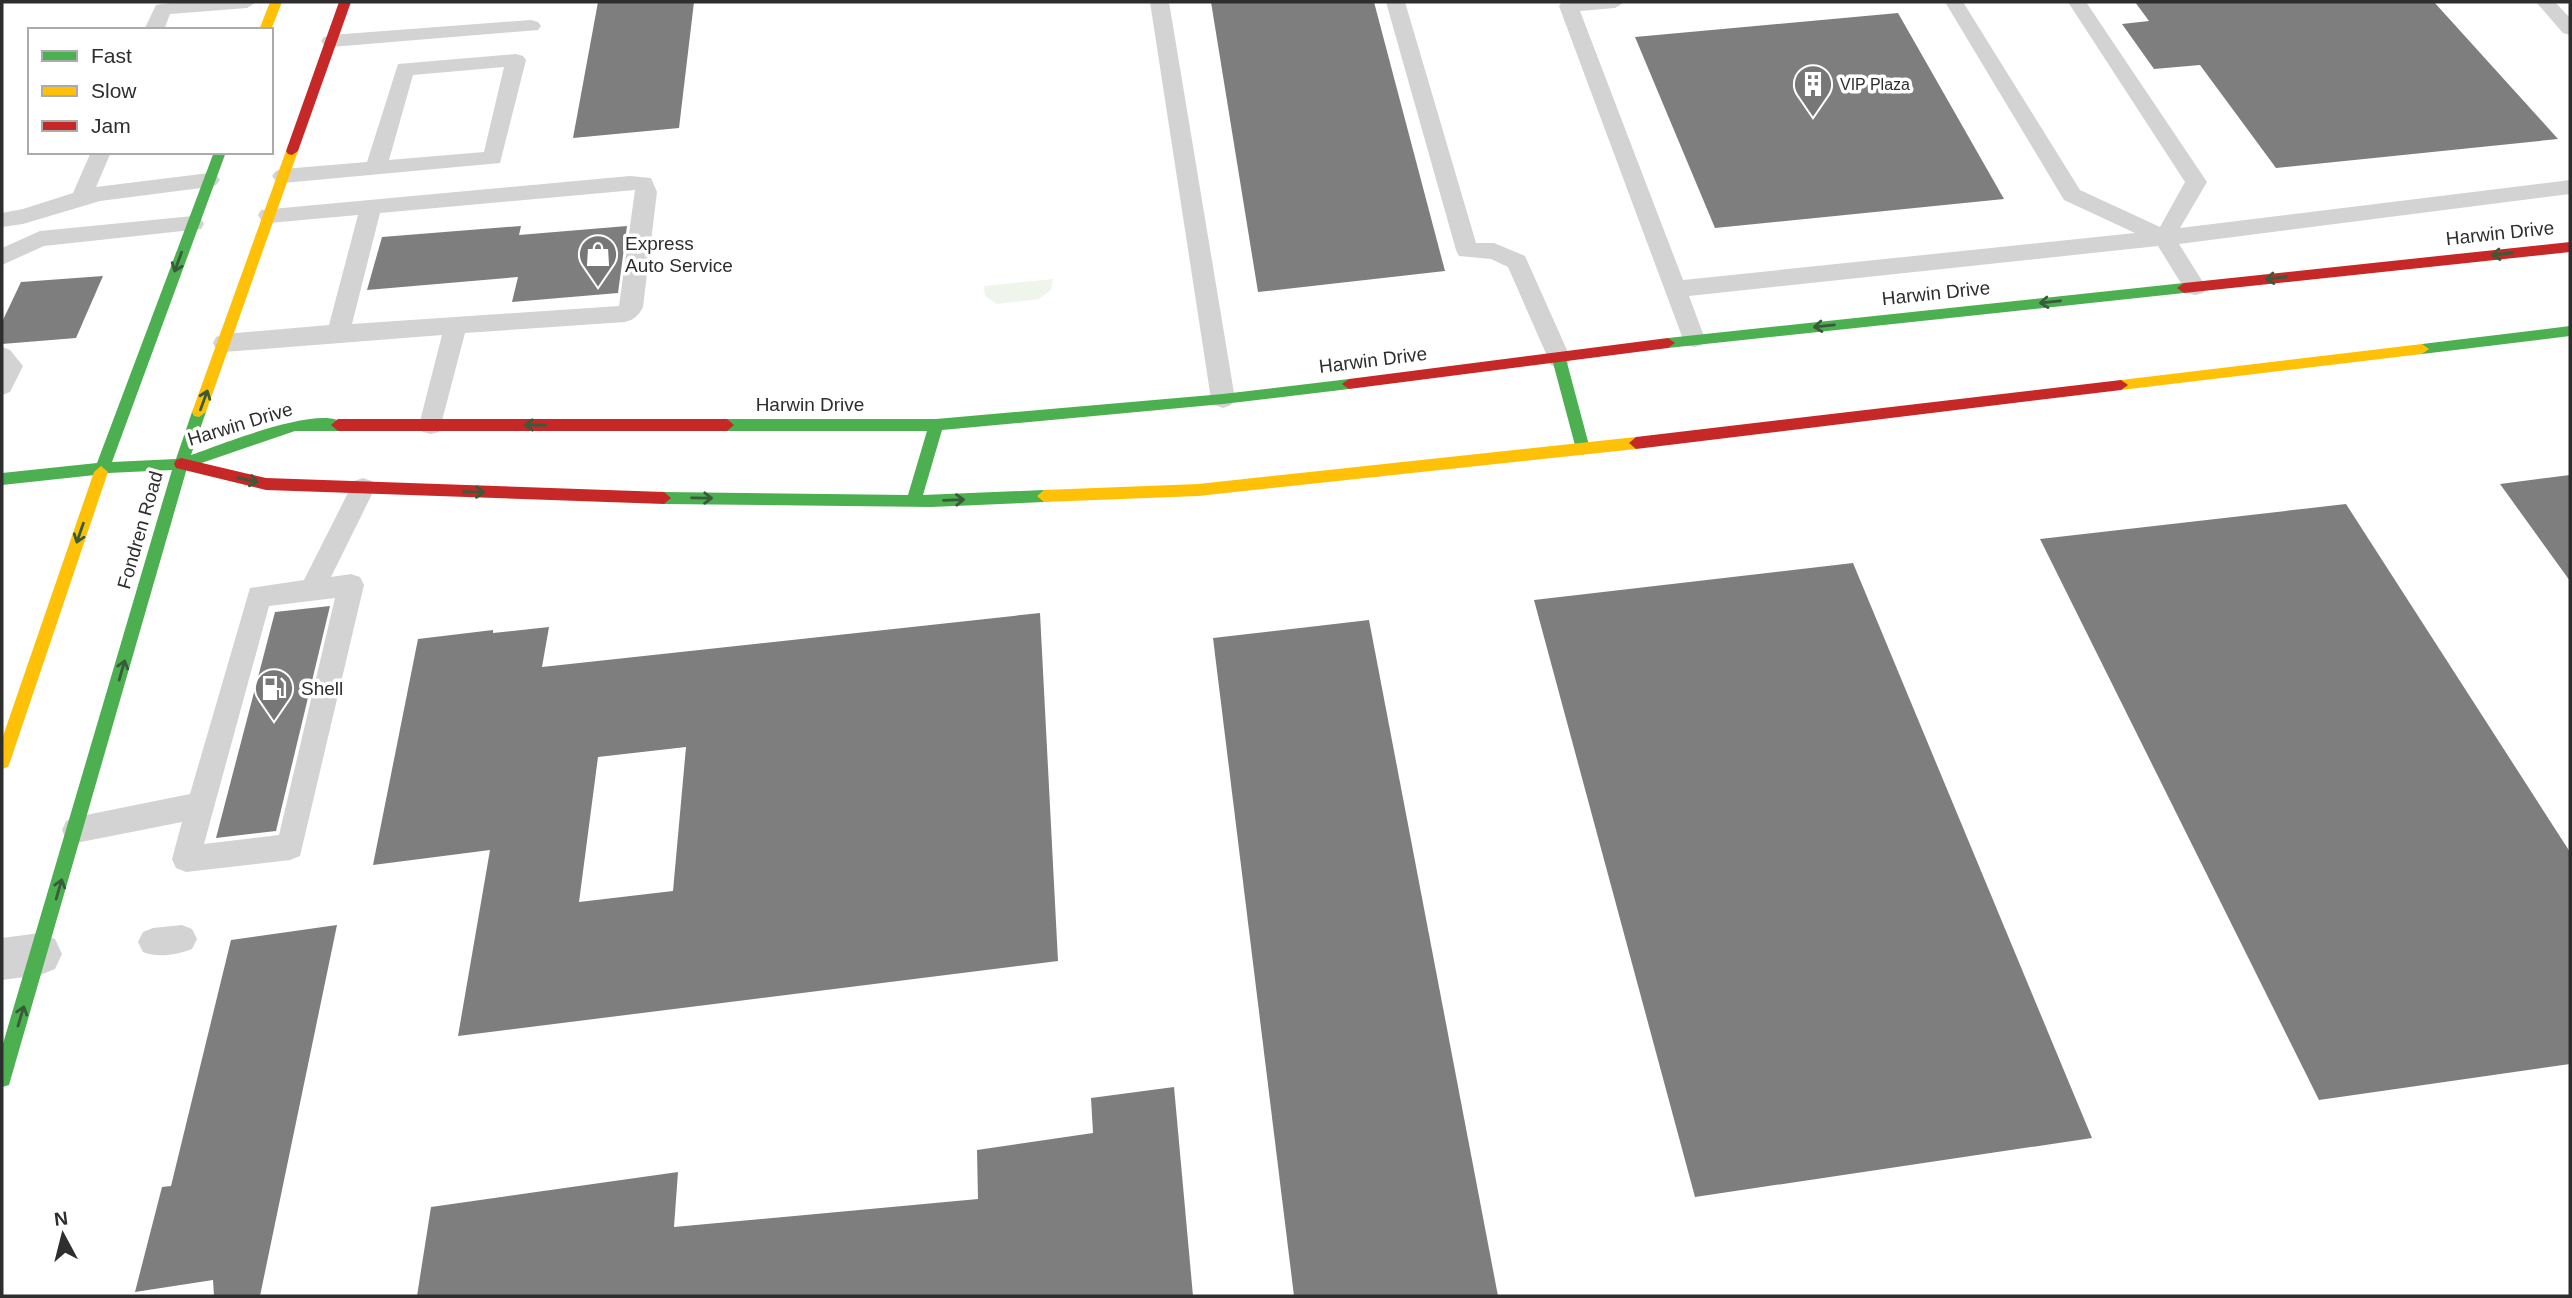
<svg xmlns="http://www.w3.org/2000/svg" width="2572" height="1298" font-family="Arial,sans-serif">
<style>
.green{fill:#eff5eb}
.building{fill:#7e7e7e;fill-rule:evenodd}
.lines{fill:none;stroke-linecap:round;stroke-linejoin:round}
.lane{fill:#d3d3d3;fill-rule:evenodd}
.street{fill:#d3d3d3;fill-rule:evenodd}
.fast{fill:#4caf50;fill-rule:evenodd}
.slow{fill:#ffc107;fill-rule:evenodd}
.jam{fill:#c62828;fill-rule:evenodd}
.oneway{stroke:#385b3a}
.labels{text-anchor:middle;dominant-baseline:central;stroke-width:7;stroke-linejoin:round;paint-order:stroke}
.far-poi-label{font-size:16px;fill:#2e2e2e;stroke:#fff;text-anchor:start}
.street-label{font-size:19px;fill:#2e2e2e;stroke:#fff}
.poi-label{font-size:19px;fill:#2e2e2e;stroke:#fff;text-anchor:start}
</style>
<rect width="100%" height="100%" fill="#fff"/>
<polygon class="green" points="1053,279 1051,290 1039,299 997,304 985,296 984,286"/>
<g class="building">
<polygon points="598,2 694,2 679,128 573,138"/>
<polygon points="1211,2 1374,2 1445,271 1258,292"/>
<polygon points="2135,2 2434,2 2558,139 2276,168 2200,65 2154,69 2122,24 2149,21"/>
<polygon points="1898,13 2004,199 1715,228 1635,37"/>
<polygon points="521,226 519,235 627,226 618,293 512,302 518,277 367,290 382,237"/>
<polygon points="103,276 76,338 2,344 2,322 21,282"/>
<polygon points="2570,475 2570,581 2500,484"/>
<polygon points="2346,504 2570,852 2570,1064 2319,1100 2040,539"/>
<polygon points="1853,563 2092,1138 1695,1197 1534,600"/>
<polygon points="330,606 276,831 216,838 275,612"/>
<path d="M1040,613l18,348 -600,75 32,-186 -117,15 45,-226 75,-9v3l56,-6 -7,40zM686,747l-13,144 -94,11 19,-145z"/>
<polygon points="1369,620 1498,1296 1294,1296 1213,638"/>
<polygon points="337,925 260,1296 214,1296 213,1280 135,1292 162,1187 171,1186 231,940"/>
<polygon points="1174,1087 1193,1296 417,1296 431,1207 678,1172 674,1227 978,1199 977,1150 1093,1133 1091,1098"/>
</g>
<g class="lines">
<g class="lane">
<polygon points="178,2 257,2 247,8 170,14 164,30 144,30 156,5"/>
<polygon points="1150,2 1169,2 1235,399 1231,405 1223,408 1215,405 1211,399"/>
<polygon points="1386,2 1405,2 1476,243 1494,243 1525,256 1571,359 1567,365 1559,368 1551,365 1508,267 1491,259 1459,256 1456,250"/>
<polygon points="1562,2 1625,2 1615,8 1580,11 1683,280 2135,233 2064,200 1945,2 1963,2 2080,190 2160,227 2185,182 2068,2 2086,2 2207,182 2180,228 2570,180 2570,194 2179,244 2206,287 2203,293 2195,295 2187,293 2158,246 1689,296 1705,339 1702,345 1694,347 1686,345 1683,339 1559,6"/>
<polygon points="2536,2 2555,2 2570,18 2570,35 2563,33"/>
<polygon points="531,20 538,22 541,26 538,30 331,47 324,45 321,41 324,37 331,35"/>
<path d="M516,54l7,2 3,4 -26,103 -217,20 -7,-2 -4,-5 4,-5 7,-2 84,-7 31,-98zM504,67l-20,85 -95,8 24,-85z"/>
<polygon points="91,152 111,152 96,187 209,173 216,175 220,180 216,185 209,187 100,201 23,224 2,227 2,213 23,209 73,193"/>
<path d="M630,176l21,2 6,14 -14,115c-4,8 -9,13 -18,15l-160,11 -26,99 -8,2 -8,-2 -4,-7 23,-90 -218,17 -8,-3 -3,-6 3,-6 8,-3 105,-9 29,-110 -89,8 -8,-3 -3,-5 3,-5zM635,190l-16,116 -267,18 28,-111z"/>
<polygon points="193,216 201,219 204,224 201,229 44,246 2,265 2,248 40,231"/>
<polygon points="2,347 10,350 23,366 10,392 2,395"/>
<path d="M363,478l9,3 3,7 -44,89 20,-3 9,3 4,8 -64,271 -10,4 -104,12 -10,-4 -4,-9 10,-37 -106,21 -10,-4 -4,-9 4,-9 10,-4 114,-23 60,-206 54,-8 50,-99zM335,598l-56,237 -75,9 65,-238z"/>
<path d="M182,925l10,4 5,10 -5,10c-15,6 -34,9 -49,3l-5,-10 5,-10 10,-4z"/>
</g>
<polygon class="street" points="40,933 55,939 62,954 55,969 40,975 2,980 2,938"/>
<g class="fast">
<path d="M214,152h12l-114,310 64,-3 16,-47 7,-5 7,5 -15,43c26,-9 136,-54 154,-30l-7,6h-43l-108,37 -176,610 -2,7 -7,2v-40l170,-577 -64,3 -7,5 -6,-3 -93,10v-12l95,-10z"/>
<polygon points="2184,283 2191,288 2184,293 1668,348 1661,343 1668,338"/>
<polygon points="2570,326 2570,336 2422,354 2415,349 2422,344"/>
<polygon points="1559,354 1566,359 1590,449 1583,455 1576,449 1552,359"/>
<polygon points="1349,379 1356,384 1349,389 1223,404 942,430 923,495 1044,490 1051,496 1044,502 931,507 664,504 657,498 664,492 908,495 927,431 727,431 720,425 727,419 936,419 1223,394"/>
</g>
<g class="slow">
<polygon points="270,2 282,2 271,30 259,30"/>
<polygon points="292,147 298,151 206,412 199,417 194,416 192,412 286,151"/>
<polygon points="2422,344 2429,349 2422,354 2121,390 2114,385 2121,380"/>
<polygon points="1636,437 1643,443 1636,449 1198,496 1044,502 1037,496 1044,490 1198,484"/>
<polygon points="101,466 108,472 10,762 8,767 2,769 2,739 94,472"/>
</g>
<g class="jam">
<polygon points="339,2 351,2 298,151 292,155 288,154 286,151"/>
<polygon points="2570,242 2570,252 2184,293 2177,288 2184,283"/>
<polygon points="1668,338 1675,343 1668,348 1349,389 1342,384 1349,379"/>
<polygon points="2121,380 2128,385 2121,390 1636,449 1629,443 1636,437"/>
<polygon points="338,419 727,419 734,425 727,431 338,431 331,425"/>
<polygon points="181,458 266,478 664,492 671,498 664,504 266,490 176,468 174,464 176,460"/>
</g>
</g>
<defs><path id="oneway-shaft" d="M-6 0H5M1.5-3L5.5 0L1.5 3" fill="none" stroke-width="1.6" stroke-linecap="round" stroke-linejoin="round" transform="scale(1.75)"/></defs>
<g class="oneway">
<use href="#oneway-shaft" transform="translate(2502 254) rotate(174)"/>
<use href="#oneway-shaft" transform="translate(178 262) rotate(110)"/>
<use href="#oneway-shaft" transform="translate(2276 278) rotate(174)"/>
<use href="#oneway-shaft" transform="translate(2050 302) rotate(174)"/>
<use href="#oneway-shaft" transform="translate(1824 326) rotate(174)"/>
<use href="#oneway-shaft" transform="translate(204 400) rotate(-70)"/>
<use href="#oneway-shaft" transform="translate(535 425) rotate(-180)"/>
<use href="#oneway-shaft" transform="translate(248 480) rotate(13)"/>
<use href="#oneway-shaft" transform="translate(474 492) rotate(2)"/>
<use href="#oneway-shaft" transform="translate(702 498) rotate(1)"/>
<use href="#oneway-shaft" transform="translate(954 500) rotate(-2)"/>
<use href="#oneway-shaft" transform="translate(80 533) rotate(109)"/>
<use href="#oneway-shaft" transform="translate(122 670) rotate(-74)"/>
<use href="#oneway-shaft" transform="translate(59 889) rotate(-74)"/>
<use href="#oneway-shaft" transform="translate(21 1016) rotate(-73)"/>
</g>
<defs>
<g id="building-pin" transform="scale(2.0125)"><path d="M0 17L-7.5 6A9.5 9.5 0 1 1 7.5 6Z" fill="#777" stroke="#fff"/><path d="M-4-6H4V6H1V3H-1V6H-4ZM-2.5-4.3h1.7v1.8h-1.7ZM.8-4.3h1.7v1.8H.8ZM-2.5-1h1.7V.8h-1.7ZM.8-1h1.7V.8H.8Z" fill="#fff"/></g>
<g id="shop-pin" transform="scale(2.0125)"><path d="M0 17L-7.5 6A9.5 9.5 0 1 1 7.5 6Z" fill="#777" stroke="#fff"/><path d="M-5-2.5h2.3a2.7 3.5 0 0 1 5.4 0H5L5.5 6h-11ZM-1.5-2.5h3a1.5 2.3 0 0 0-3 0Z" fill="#fff"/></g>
<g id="fuel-pin" transform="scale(2.0125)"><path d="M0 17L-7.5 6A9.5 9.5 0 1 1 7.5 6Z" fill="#777" stroke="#fff"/><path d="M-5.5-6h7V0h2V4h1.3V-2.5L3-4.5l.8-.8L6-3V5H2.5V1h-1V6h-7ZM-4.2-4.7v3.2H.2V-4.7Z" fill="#fff"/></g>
</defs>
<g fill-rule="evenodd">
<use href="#building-pin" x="1813" y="84"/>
<use href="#shop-pin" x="598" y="254"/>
<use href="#fuel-pin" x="274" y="688"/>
</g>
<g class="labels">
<g class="far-poi-label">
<text x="1840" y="84">VIP Plaza</text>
</g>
<g class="street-label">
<text transform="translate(2500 233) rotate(-6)">Harwin Drive</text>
<text transform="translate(1936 293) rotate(-6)">Harwin Drive</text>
<text transform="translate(1373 360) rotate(-7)">Harwin Drive</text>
<text x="810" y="404">Harwin Drive</text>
<text transform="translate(240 424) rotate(-17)">Harwin Drive</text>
<text transform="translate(140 530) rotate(-74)">Fondren Road</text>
</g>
<g class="poi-label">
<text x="625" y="243">Express<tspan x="625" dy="22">Auto Service</tspan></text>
<text x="301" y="688">Shell</text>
</g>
</g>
<rect width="2572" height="1298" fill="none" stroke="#2e2e2e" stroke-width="7"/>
<rect x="28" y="28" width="245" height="126" fill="#ffffff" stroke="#ababab" stroke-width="2"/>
<rect x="42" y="51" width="35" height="10" fill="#4caf50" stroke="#ababab" stroke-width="2"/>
<text x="91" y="63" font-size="21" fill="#2e2e2e">Fast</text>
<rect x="42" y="86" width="35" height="10" fill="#ffc107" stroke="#ababab" stroke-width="2"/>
<text x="91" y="98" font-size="21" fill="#2e2e2e">Slow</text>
<rect x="42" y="121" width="35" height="10" fill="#c62828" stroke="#ababab" stroke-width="2"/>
<text x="91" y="133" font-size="21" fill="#2e2e2e">Jam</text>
<g transform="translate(63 1235) rotate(353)" stroke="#ffffff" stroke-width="5" paint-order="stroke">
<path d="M0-5L12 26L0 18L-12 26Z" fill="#2e2e2e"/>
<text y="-10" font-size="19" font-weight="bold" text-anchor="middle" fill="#2e2e2e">N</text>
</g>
</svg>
